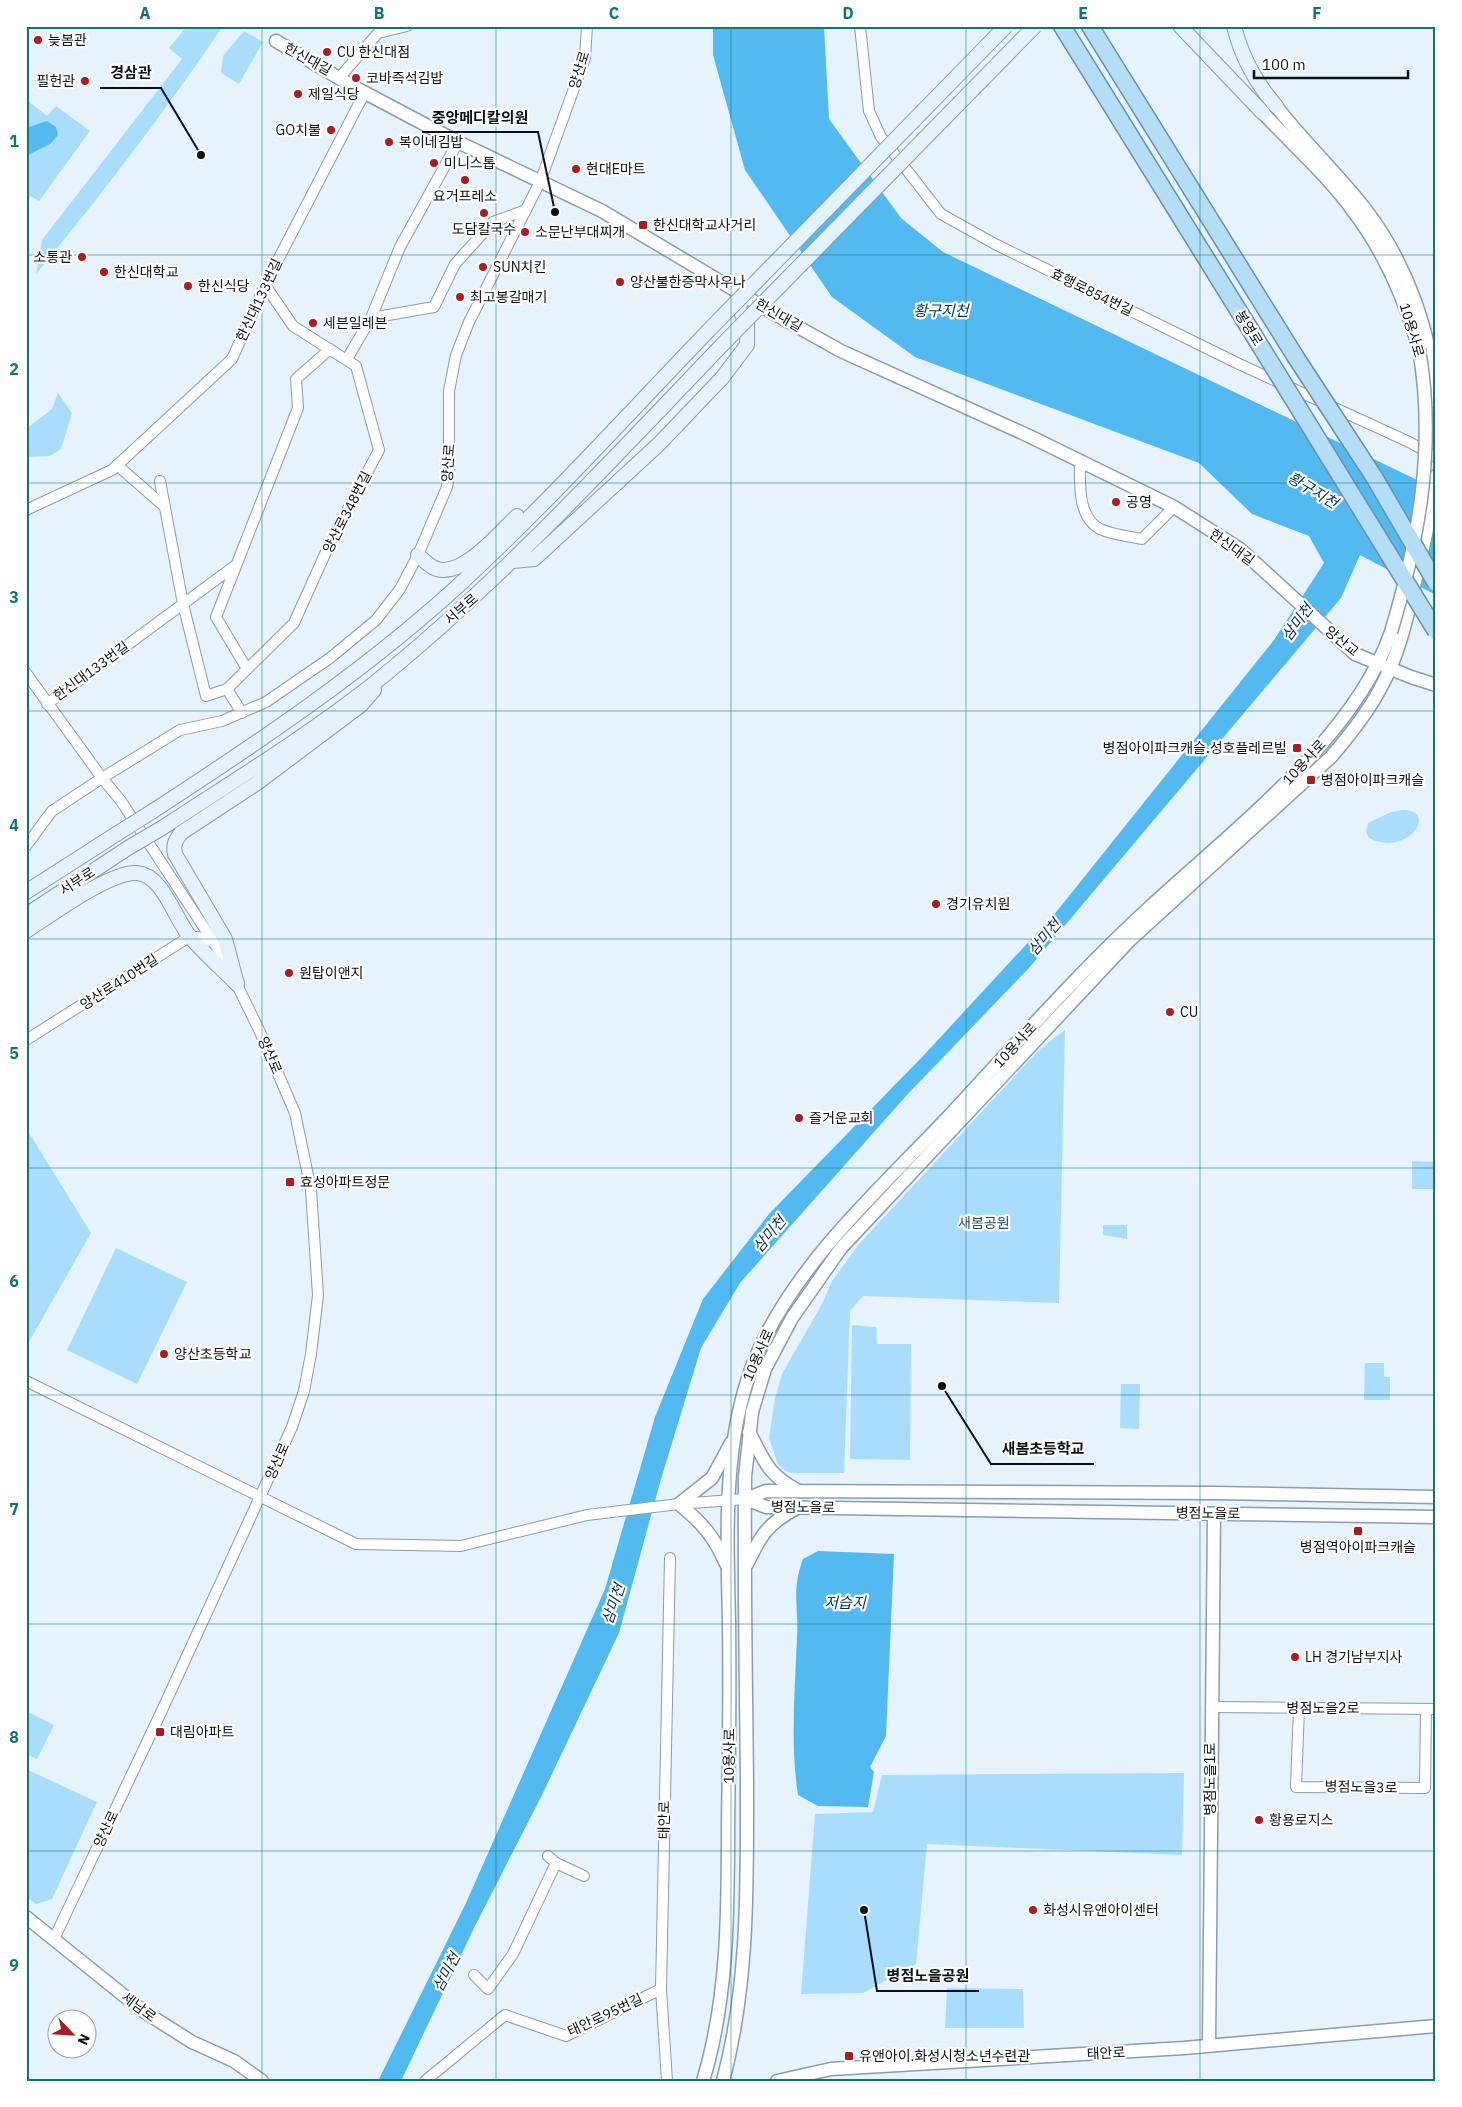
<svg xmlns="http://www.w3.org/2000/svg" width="1462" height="2107" font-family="'IBM Plex Sans','Noto Sans KR',sans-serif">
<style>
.green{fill:#a9ddfd}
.water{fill:#52baf1}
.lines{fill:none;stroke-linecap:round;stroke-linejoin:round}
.minor-casing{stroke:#899eac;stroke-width:12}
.tertiary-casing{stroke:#899eac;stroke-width:15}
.secondary-casing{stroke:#899eac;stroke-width:16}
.trunk-casing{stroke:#6c90a6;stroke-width:19}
.minor{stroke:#fff;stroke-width:10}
.tertiary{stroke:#fff;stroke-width:12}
.secondary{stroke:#e3f2fc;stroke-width:14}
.trunk{stroke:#b4def6;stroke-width:16}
.tertiary-bridge-casing{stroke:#899eac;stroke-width:15;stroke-linecap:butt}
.secondary-bridge-casing{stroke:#899eac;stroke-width:16;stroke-linecap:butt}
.trunk-bridge-casing{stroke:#6c90a6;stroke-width:19;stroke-linecap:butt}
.tertiary-bridge{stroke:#fff;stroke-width:12}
.secondary-bridge{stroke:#e3f2fc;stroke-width:14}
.trunk-bridge{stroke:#b4def6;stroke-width:16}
.grid{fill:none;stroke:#0f766e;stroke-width:1;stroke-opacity:0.55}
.poi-dot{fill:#ad1a21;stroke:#fff;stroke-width:2}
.labels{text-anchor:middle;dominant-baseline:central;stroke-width:4.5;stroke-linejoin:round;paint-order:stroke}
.poi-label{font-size:14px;fill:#091116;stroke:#fff;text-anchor:start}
.street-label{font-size:14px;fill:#091116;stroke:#fff}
.park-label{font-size:14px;fill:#254f67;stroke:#fff}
.water-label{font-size:15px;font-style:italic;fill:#033248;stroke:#fff}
.leader{fill:none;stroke:#091116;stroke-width:2}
.callout-dot{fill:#091116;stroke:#fff;stroke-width:2}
.callout-label{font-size:15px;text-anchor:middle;font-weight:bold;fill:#091116;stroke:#fff;stroke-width:4.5;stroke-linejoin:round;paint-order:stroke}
.neatline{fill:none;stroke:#0f766e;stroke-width:2}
.grid-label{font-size:16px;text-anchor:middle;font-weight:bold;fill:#0f766e}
</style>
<rect width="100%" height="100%" fill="#e6f3fc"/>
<g class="green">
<path d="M187,26h36c-58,86 -121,168 -187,248l6,-34 140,-181 -13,-11z"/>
<polygon points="244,31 263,42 239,84 221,73 223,56"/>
<polygon points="26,99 47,116 56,106 90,131 39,201 30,196 26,212"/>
<polygon points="58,393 72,413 61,449 50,456 26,457 26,429 52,409"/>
<path d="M1403,810c36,0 5,48 -34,28l-3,-6 2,-9 23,-11z"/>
<polygon points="1065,1030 1059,1303 863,1296 850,1311 844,1473 791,1473 784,1470 778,1464 769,1438 775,1398 782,1374 822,1304 832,1281 859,1244 1040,1049"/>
<polygon points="26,1128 91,1233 26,1347"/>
<polygon points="1412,1161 1436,1162 1436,1189 1412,1189"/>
<polygon points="1103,1225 1127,1225 1127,1239 1103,1235"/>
<polygon points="116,1248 187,1282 137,1384 67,1350"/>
<polygon points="852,1325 876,1327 877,1344 911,1344 910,1460 850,1459"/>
<polygon points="1365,1363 1384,1363 1384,1377 1390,1377 1390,1400 1364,1400"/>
<polygon points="1121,1384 1140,1384 1139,1429 1120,1428"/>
<polygon points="28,1712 54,1725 37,1759 26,1754"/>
<polygon points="26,1769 97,1802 52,1899 36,1904 26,1897"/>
<polygon points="1184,1773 1182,1855 927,1844 916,1964 863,1993 801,1994 815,1814 873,1812 882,1775"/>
<polygon points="947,1988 1023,1989 1024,2028 945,2028"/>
</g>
<g class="water">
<polygon points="713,26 824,26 829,119 901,218 943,252 1436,489 1436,595 1360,555 1341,598 1029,968 906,1096 740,1283 701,1348 661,1479 619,1633 542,1795 474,1928 401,2081 378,2081 466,1903 605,1589 655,1417 703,1299 769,1214 924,1055 1057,911 1274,640 1324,563 1309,536 1252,514 1199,463 915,357 832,297 745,170 713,55"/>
<polygon points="47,121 56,127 58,135 50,144 26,156 29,127"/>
<path d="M818,1551l76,3 -8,182 -16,31 4,5 -6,35 -50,-1 -20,-11c-8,-53 -3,-105 -1,-157 2,-31 -6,-47 6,-79z"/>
</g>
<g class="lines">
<g class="minor-casing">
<g id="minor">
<polyline points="860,26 869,111 881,137 941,214 995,244 1239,364 1409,442 1436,457"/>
<polyline points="340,77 378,33 407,26"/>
<polyline points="371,318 434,307 455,264 493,222 526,210"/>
<polyline points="347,359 371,318 400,247 458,142"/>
<path d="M1080,461c0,21 -3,56 20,68 13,6 29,7 42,10l32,-32"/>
<polyline points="117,465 165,507"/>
<polyline points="160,481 183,604 206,696 227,689"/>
<polyline points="26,510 112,470 232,359 265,285 365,92"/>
<polyline points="247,669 216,617 298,408 296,379 330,349"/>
<polyline points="26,673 102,778 121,801 224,958 260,1032 295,1113 311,1190 318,1295 311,1354 304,1391 292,1427 164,1706 54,1939"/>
<polyline points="47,704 236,565"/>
<polyline points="242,713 227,689 294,623 330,543 379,450 356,366 293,326 265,285"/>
<polyline points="26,846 52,811 102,778 180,730 222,721 266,702 330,658 376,620 400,589 418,555 447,487 449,474 449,391 456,355 469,322 540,182 585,58 587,26"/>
<polyline points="26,1040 189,937 198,937 213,942"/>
<polyline points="26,1381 356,1544 461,1546 587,1515 679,1504 745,1499"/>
<polyline points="1211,1707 1436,1709"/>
<polyline points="1299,1708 1296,1787 1425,1788 1426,1709"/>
<polyline points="556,1863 584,1876"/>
<polyline points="474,1975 488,1989 513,1954 556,1863 548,1856"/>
<polyline points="425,2081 505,2015 566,2036 661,1989"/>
<polyline points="667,2081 661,1989 670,1558"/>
</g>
</g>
<g class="tertiary-casing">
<g id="tertiary">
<polyline points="276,41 356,88 458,142 602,211 780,317 841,351 1029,436 1174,507 1240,549 1355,654 1411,677 1436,685"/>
<path d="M1276,106c28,36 62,68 90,104 41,54 66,124 70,192"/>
<path d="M1263,113c30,32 65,63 91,99 31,41 51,88 65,137"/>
<path d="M749,1432c16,29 17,41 48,58"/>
<polyline points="745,1499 766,1491 1215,1493 1436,1497"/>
<polyline points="745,1499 766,1507 1436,1517"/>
<path d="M726,1564c-12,-28 -24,-41 -47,-60l33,-26 19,-35"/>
<path d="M747,1564c14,-29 21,-41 50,-56"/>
<polyline points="26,1917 143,2011 192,2042 234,2061 262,2081"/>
<polyline points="1209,2045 1214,1514"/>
<path d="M703,2081c25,-82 25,-169 25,-254 1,-68 2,-137 1,-205 -2,-94 -8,-199 36,-285 43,-85 120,-153 185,-222 66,-71 130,-144 201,-209 81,-75 204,-168 240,-274"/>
<path d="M723,2081c26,-98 24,-197 24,-297 -1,-103 -3,-205 -2,-307l7,-65 13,-43 27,-51 49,-70 289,-308 201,-183c18,-21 36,-43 49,-68 20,-35 28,-76 37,-116 8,-32 15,-64 19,-97"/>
<polyline points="777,2081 831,2069 1184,2048 1436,2026"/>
</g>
</g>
<g class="secondary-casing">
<g id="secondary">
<polyline points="1180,26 1263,113"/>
<path d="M1234,26c7,29 22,57 42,80"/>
<path d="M418,555c5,5 12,12 19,14 26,8 62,-36 80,-53"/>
<polyline points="513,561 534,559 659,444 722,378 747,345 747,323 738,307 745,296"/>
<path d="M153,811c106,-69 212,-140 306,-226 88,-81 169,-171 252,-257"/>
<path d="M162,828c70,-46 144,-91 210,-143 127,-102 237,-222 350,-340"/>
<polyline points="26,892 118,833"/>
<polyline points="26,915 128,848"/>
<path d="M26,931c24,-15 84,-60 111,-58 27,2 38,48 54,65 14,16 31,31 46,46"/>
<path d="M237,984l-12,-45 -50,-85c-2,-9 0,-13 6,-21l76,-50 104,-78 13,-15"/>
</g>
</g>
<g class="trunk-casing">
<g id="trunk">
<polyline points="1062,26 1253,334"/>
<polyline points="1090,26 1295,356"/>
</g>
</g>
<use href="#minor" class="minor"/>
<use href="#tertiary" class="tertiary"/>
<use href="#secondary" class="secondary"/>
<use href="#trunk" class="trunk"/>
<g class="tertiary-bridge-casing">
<path id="tertiary-bridge" d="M1391,632c28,-93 45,-186 28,-283"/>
</g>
<g class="secondary-bridge-casing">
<g id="secondary-bridge">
<polyline points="711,328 1006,26"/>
<polyline points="722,345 1035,26"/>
<polyline points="118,833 153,811"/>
<polyline points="128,848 162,828"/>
</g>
</g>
<g class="trunk-bridge-casing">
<g id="trunk-bridge">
<polyline points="1253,334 1436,631"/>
<polyline points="1295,356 1374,477 1436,583"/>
</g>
</g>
<use href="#tertiary-bridge" class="tertiary-bridge"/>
<use href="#secondary-bridge" class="secondary-bridge"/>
<use href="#trunk-bridge" class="trunk-bridge"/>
</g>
<path class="grid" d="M262,26v2055M496,26v2055M731,26v2055M966,26v2055M1200,26v2055M26,255h1410M26,483h1410M26,711h1410M26,939h1410M26,1168h1410M26,1395h1410M26,1624h1410M26,1851h1410"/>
<g class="poi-dot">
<circle cx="38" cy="40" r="5"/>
<circle cx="327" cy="52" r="5"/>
<circle cx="356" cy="78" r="5"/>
<circle cx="85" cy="81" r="5"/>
<circle cx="298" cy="94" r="5"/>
<circle cx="331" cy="130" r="5"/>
<circle cx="389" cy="142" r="5"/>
<circle cx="434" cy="163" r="5"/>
<circle cx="576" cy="169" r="5"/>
<circle cx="465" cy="180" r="5"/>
<circle cx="484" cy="213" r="5"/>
<rect x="638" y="220" width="10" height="10" rx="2.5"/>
<circle cx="525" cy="232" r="5"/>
<circle cx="82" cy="257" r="5"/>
<circle cx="483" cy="267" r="5"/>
<circle cx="104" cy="272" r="5"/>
<circle cx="620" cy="282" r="5"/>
<circle cx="188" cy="286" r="5"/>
<circle cx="460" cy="297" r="5"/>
<circle cx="313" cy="323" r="5"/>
<circle cx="1116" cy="502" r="5"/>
<rect x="1292" y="743" width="10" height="10" rx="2.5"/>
<rect x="1306" y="775" width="10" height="10" rx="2.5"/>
<circle cx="936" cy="904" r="5"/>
<circle cx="289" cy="973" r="5"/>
<circle cx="1170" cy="1012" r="5"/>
<circle cx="799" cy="1118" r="5"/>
<rect x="285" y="1177" width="10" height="10" rx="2.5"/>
<circle cx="164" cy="1354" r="5"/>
<rect x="1353" y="1526" width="10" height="10" rx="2.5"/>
<circle cx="1295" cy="1657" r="5"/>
<rect x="155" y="1727" width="10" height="10" rx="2.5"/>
<circle cx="1259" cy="1820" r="5"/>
<circle cx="1033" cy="1910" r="5"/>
<rect x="844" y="2051" width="10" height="10" rx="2.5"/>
</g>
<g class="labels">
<g class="poi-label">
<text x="48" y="40">늦봄관</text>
<text x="337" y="52">CU 한신대점</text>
<text x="366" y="78">코바즉석김밥</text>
<text x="75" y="81" text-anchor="end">필헌관</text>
<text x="308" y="94">제일식당</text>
<text x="321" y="130" text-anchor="end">GO치불</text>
<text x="399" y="142">복이네김밥</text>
<text x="444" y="163">미니스톱</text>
<text x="586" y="169">현대E마트</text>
<text x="465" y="196" text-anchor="middle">요거프레소</text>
<text x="653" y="225">한신대학교사거리</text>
<text x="484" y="229" text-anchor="middle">도담칼국수</text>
<text x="535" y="232">소문난부대찌개</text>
<text x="72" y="257" text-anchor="end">소통관</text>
<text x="493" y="267">SUN치킨</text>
<text x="114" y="272">한신대학교</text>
<text x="630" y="282">양산불한증막사우나</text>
<text x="198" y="286">한신식당</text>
<text x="470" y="297">최고봉갈매기</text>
<text x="323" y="323">세븐일레븐</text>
<text x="1126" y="502">공영</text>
<text x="1287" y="748" text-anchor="end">병점아이파크캐슬.성호플레르빌</text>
<text x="1321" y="780">병점아이파크캐슬</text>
<text x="946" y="904">경기유치원</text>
<text x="299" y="973">원탑이앤지</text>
<text x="1180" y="1012">CU</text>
<text x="809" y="1118">즐거운교회</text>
<text x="300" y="1182">효성아파트정문</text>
<text x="174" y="1354">양산초등학교</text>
<text x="1358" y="1547" text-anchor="middle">병점역아이파크캐슬</text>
<text x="1305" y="1657">LH 경기남부지사</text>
<text x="170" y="1732">대림아파트</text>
<text x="1269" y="1820">황용로지스</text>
<text x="1043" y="1910">화성시유앤아이센터</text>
<text x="859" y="2056">유앤아이.화성시청소년수련관</text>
</g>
<g class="street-label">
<text transform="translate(308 59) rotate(29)">한신대길</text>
<text transform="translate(579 70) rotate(-73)">양산로</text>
<text transform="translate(1092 292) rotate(26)">효행로854번길</text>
<text transform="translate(259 300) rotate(-65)">한신대133번길</text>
<text transform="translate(779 315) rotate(30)">한신대길</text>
<text transform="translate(1249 328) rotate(58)">봉영로</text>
<text transform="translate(1412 330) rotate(74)">10용사로</text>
<text transform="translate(448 463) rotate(-86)">양산로</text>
<text transform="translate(347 512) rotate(-63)">양산로348번길</text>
<text transform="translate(1232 547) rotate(36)">한신대길</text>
<text transform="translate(461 609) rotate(-41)">서부로</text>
<text transform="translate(1342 641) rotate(39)">양산교</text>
<text transform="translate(91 671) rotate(-36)">한신대133번길</text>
<text transform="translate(1304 762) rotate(-47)">10용사로</text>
<text transform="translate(77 881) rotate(-33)">서부로</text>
<text transform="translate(119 982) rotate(-33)">양산로410번길</text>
<text transform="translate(1015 1045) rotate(-47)">10용사로</text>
<text transform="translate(270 1055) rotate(67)">양산로</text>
<text transform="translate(758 1355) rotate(-66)">10용사로</text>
<text transform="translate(277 1461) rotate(-66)">양산로</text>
<text transform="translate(803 1507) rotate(1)">병점노을로</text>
<text transform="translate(1208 1513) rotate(1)">병점노을로</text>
<text x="1323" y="1708">병점노을2로</text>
<text transform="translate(729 1756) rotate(-89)">10용사로</text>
<text transform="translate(1210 1779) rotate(-90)">병점노을1로</text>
<text transform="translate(1361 1787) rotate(1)">병점노을3로</text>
<text transform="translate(664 1820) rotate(-89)">태안로</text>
<text transform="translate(106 1829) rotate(-65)">양산로</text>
<text transform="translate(139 2007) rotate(37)">세남로</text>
<text transform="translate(605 2015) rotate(-25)">태안로95번길</text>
<text transform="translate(1106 2053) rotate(-3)">태안로</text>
</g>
<g class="park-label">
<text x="984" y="1223">새봄공원</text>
</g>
<g class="water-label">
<text x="941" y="310">황구지천</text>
<text transform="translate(1313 490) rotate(31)">황구지천</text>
<text transform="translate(1297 622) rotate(-54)">삼미천</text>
<text transform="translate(1044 937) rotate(-50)">삼미천</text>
<text transform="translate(769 1234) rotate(-50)">삼미천</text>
<text x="845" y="1602">저습지</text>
<text transform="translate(613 1604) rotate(-71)">삼미천</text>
<text transform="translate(446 1972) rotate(-62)">삼미천</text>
</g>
</g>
<path class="leader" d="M201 155L161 88H100M555 212L538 132H422M942 1386L991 1464H1094M864 1910L877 1991H979"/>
<g class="callout-dot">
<circle cx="201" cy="155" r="5"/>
<circle cx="555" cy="212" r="5"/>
<circle cx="942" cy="1386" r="5"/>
<circle cx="864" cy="1910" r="5"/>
</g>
<g class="callout-label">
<text x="131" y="78">경삼관</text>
<text x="480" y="123">중앙메디칼의원</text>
<text x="1043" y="1454">새봄초등학교</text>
<text x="928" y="1981">병점노을공원</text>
</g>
<rect width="1462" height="2107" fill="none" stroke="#ffffff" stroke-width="55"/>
<g transform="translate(72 2034) rotate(115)"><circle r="24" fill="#ffffff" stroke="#9da0a2"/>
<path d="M0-4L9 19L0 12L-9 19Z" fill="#ad1a21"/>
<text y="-8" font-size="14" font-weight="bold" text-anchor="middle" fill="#091116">N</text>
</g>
<path d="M1254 70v8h154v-8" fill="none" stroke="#091116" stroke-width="2.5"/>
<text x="1262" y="70" font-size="15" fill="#091116" stroke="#ffffff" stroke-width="4" paint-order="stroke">100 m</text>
<rect x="28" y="28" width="1406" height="2052" class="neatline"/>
<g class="grid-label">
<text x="145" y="19">A</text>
<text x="379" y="19">B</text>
<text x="614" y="19">C</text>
<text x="848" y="19">D</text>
<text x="1083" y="19">E</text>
<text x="1317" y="19">F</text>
<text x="14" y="147">1</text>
<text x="14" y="375">2</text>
<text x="14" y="603">3</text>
<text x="14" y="831">4</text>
<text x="14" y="1059">5</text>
<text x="14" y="1287">6</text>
<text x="14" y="1515">7</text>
<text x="14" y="1743">8</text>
<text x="14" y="1971">9</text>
</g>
</svg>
